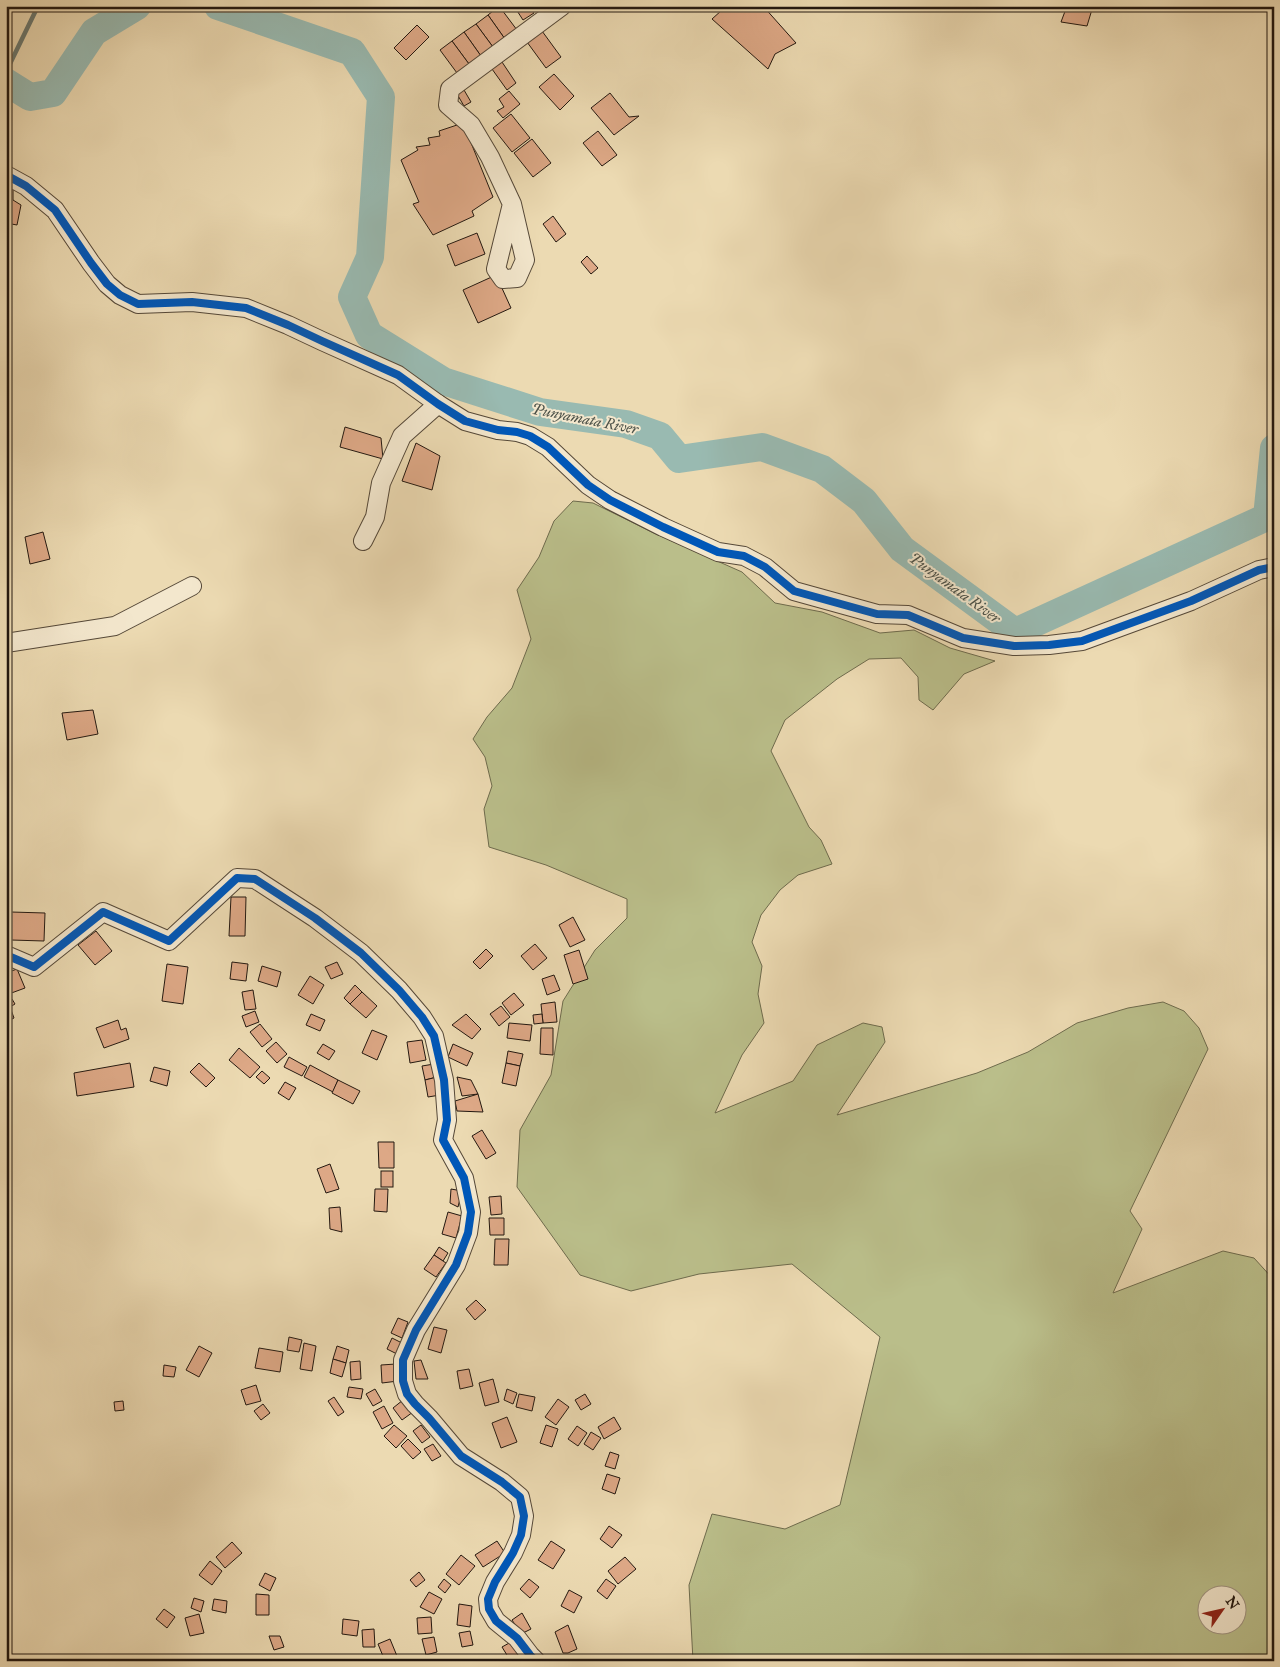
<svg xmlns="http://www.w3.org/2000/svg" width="1280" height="1667" font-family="'IM FELL Great Primer',serif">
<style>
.green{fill:#babe8a;stroke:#6e6b4d;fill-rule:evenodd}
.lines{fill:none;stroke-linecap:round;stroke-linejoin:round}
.stream{stroke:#6a7971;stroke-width:4.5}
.river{stroke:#99bab1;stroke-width:28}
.building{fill:#dda886;stroke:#231810}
.street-casing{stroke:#554838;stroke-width:20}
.street{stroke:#f3e7cd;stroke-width:18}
.cycleway-casing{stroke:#f3e7cd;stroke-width:11}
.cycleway{stroke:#0057b8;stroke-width:8}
.labels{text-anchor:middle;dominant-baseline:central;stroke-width:4;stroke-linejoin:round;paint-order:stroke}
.water-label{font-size:15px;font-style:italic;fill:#4c5148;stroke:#f3e7cd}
</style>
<rect width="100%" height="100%" fill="#ecdab2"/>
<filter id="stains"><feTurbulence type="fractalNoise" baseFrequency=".004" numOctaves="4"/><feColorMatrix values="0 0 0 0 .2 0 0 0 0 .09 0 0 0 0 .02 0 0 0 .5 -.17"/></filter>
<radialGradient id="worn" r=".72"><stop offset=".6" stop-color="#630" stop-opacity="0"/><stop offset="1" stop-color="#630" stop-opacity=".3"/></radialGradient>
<path class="green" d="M573,501l20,2 61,30 88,39 33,31 47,9 58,21 34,-3 36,18 45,13 -31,13 -31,36 -14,-10 -1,-23 -17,-19 -32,1 -32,20 -52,41 -14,31 38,76 12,13 11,24 -34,11 -18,15 -19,25 -9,27 10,24 -4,28 6,29 -22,32 -27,58 78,-32 24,-36 46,-22 19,4 3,15 -48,73 140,-42 51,-21 49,-29 51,-15 35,-6 21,9 15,17 9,21 -78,162 12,18 -29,64 110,-42 31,7 20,22v381h-581l-4,-76 23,-71 73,15 55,-24 40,-168 -88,-73 -93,10 -68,17 -51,-16 -63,-88 3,-57 31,-55 12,-74 32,-51 32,-32v-19l-81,-34 -57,-18 -5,-38 8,-23 -7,-29 -12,-18 14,-22 25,-29 19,-49 -14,-49 22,-33 15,-36zM1208,1594h30v30h-30z"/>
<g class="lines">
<polyline class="stream" points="6,72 38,6"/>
<g class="river">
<polyline points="218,6 352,52 381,97 370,257 352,297 369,335 443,381 540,412 626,424 660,436 679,459 762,447 822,469 864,501 902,549 1015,632 1267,517 1274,448"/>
<polyline points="6,82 30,97 53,93 94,32 137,6"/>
</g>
</g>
<g class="building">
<polygon points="499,6 517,30 505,39 488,15"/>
<polygon points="514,6 529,6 534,13 523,20"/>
<polygon points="719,6 763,6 796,43 775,54 768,69 712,19 722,10"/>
<polygon points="1067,6 1093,6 1087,26 1061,22"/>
<polygon points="488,15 505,39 493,47 476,24"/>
<polygon points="476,24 493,47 481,56 464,32"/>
<polygon points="417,25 429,37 406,60 394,48"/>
<polygon points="542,31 561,57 546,68 527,42"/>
<polygon points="464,32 481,56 469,64 452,41"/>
<polygon points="452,41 469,64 457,73 440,50"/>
<polygon points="502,62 516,83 507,90 492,69"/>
<polygon points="554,74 574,96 560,110 539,87"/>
<polygon points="464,90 471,102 464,106 457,94"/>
<polygon points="509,91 520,104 503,118 497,111 504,107 499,99"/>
<polygon points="610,93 629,117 639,116 614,135 591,108"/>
<polygon points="511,114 530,138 512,152 493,128"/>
<polygon points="463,123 493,197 472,211 474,216 433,235 413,204 419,202 401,160 418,150 416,147 430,145 428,138 440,136 439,131"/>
<polygon points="598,131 617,155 602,166 583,143"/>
<polygon points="532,139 551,163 533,177 514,153"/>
<polygon points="6,188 13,189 13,200 21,205 17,225 6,223"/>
<polygon points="553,216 566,234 556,242 543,224"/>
<polygon points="477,233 485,254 455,266 447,245"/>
<polygon points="587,256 598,268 591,274 581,262"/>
<polygon points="496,275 511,308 478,323 463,290"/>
<polygon points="345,427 381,438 383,459 340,447"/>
<polygon points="416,443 440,456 432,490 402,481"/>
<polygon points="43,532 50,559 30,564 25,537"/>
<polygon points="93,710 98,734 67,740 62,713"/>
<polygon points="231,897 246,897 245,936 229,936"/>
<polygon points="11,912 45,913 44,941 11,940"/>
<polygon points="573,917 585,940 570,947 559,925"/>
<polygon points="96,931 112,951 95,965 78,945"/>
<polygon points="535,944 547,958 533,970 521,956"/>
<polygon points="486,949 493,956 480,969 473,962"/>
<polygon points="579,950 588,979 573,984 564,955"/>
<polygon points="232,962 248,964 246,981 230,979"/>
<polygon points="337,962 343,974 331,979 325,967"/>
<polygon points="167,964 188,967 183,1004 162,1001"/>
<polygon points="262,966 281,972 277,987 258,981"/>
<polygon points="17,969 25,988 6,995 6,973"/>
<polygon points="554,975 560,990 547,995 542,979"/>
<polygon points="310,976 324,985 313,1004 298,995"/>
<polygon points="355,985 362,992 350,1004 344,998"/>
<polygon points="253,990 256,1009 245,1010 242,992"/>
<polygon points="362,992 377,1006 366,1018 350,1004"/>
<polygon points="514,993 524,1005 511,1015 502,1003"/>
<polygon points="12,999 15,1004 10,1007 14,1018 6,1022 6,1001"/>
<polygon points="555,1002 557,1022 543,1023 541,1004"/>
<polygon points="501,1006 510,1017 499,1026 490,1014"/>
<polygon points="255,1011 259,1022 246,1027 242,1016"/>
<polygon points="311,1014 325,1020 320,1031 306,1025"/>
<polygon points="466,1014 481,1029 472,1039 452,1025"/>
<polygon points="542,1014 543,1023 534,1024 533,1015"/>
<polygon points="118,1020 121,1030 126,1028 129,1039 104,1048 96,1028"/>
<polygon points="509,1023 532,1025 530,1041 507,1038"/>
<polygon points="260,1024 272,1039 262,1047 250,1032"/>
<polygon points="541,1028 553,1028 553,1055 540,1054"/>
<polygon points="372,1030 387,1036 377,1060 362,1053"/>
<polygon points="422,1040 426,1060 410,1063 407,1042"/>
<polygon points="276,1042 287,1054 277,1063 266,1051"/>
<polygon points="323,1044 335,1051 329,1060 317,1053"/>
<polygon points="453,1044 473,1053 467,1066 448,1057"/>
<polygon points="239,1048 260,1067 250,1078 229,1060"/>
<polygon points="508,1051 523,1054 520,1066 506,1063"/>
<polygon points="289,1057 307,1067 302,1076 284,1067"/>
<polygon points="130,1063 134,1087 77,1096 74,1073"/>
<polygon points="199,1063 215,1078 206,1087 190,1072"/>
<polygon points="506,1063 520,1066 516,1086 502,1083"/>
<polygon points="434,1064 437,1077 425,1080 422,1066"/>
<polygon points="310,1065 338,1080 333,1092 304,1077"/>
<polygon points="154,1067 170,1071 167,1086 150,1081"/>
<polygon points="262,1071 270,1078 264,1084 256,1077"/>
<polygon points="437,1077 440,1095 428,1097 425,1080"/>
<polygon points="457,1077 471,1080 478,1094 462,1096"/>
<polygon points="338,1080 360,1091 353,1104 332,1093"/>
<polygon points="285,1082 296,1088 289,1100 278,1093"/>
<polygon points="478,1094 483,1112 457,1111 455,1101"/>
<polygon points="482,1130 496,1153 486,1159 472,1136"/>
<polygon points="378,1142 394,1142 394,1168 379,1168"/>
<polygon points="330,1164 339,1189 326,1193 317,1169"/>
<rect x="381" y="1171" width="12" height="16"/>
<polygon points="375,1189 388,1189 387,1212 374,1211"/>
<polygon points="451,1189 462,1191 458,1207 450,1203"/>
<polygon points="501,1196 502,1214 491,1215 489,1197"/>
<polygon points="340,1207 342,1232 330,1229 329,1208"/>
<polygon points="448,1212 462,1216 456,1238 442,1234"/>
<polygon points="489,1218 504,1218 504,1235 490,1235"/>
<polygon points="495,1239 509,1239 508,1265 494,1265"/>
<polygon points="439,1247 448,1253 443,1261 434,1255"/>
<polygon points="434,1255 446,1263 436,1277 424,1269"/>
<polygon points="476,1300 486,1310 475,1320 466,1309"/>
<polygon points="398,1318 408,1322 402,1338 391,1333"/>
<polygon points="434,1327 447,1330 441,1353 428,1349"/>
<polygon points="289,1337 302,1340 299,1352 287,1350"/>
<polygon points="392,1338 402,1343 397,1354 387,1349"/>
<polygon points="304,1343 316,1346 312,1371 300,1369"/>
<polygon points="199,1346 212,1353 199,1377 186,1370"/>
<polygon points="337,1346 349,1350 346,1363 333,1359"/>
<polygon points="259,1348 283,1352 280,1372 255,1368"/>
<polygon points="333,1359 346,1363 342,1377 330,1373"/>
<polygon points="421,1360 428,1379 416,1379 414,1361"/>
<polygon points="360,1361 361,1379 351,1380 350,1362"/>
<polygon points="396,1364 398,1381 382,1383 381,1365"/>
<polygon points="164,1365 176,1367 174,1377 163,1376"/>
<polygon points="469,1369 473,1386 460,1389 457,1371"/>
<polygon points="493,1379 499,1402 485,1406 479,1383"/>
<polygon points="256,1385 261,1401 246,1405 241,1390"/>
<polygon points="349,1387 363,1389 361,1399 347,1397"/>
<polygon points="375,1389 382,1401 373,1406 366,1394"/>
<polygon points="507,1389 517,1393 513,1404 504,1400"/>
<polygon points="519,1394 535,1397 532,1411 516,1407"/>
<polygon points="585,1394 591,1404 581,1410 575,1400"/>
<polygon points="334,1397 344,1412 338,1416 328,1401"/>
<polygon points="558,1399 569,1407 556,1425 545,1417"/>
<polygon points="403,1400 413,1412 402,1420 393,1408"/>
<polygon points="123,1401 124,1410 115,1411 114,1402"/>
<polygon points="263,1404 270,1413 261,1420 254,1411"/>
<polygon points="384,1406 393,1423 382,1429 373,1412"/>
<polygon points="507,1417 517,1442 501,1448 492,1423"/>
<polygon points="614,1417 621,1429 604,1439 598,1427"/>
<polygon points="394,1425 407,1436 396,1448 384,1436"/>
<polygon points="421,1425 430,1437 422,1443 413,1431"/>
<polygon points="546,1425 558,1429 552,1447 540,1443"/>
<polygon points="577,1426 587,1433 578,1446 568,1439"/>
<polygon points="591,1432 601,1438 593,1450 584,1444"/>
<polygon points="408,1439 421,1452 413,1459 401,1446"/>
<polygon points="433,1444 441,1456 432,1461 424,1449"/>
<polygon points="610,1452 619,1455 615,1469 605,1466"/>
<polygon points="607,1474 620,1478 615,1494 602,1489"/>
<polygon points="609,1526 622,1535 612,1548 600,1539"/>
<polygon points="497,1541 505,1553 483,1567 475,1555"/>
<polygon points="551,1541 565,1550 553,1569 538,1560"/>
<polygon points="232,1542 242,1553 225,1568 216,1557"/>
<polygon points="461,1555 475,1566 459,1585 446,1574"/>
<polygon points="625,1557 636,1569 618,1584 608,1571"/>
<polygon points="210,1561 222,1571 212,1585 199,1575"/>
<polygon points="419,1572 425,1580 416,1587 410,1580"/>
<polygon points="265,1573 276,1578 270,1591 259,1585"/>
<polygon points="444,1579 451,1585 445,1593 438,1587"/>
<polygon points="529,1579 539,1587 530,1598 520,1589"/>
<polygon points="606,1579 616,1586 607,1599 597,1591"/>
<polygon points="569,1590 582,1597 574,1613 561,1606"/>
<polygon points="429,1592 442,1599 434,1614 420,1607"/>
<polygon points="256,1594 269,1595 269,1615 256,1615"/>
<polygon points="194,1598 204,1601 201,1612 191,1608"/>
<polygon points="214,1599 227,1601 226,1613 212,1610"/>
<polygon points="459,1604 472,1606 470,1627 457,1625"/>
<polygon points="164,1609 175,1617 167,1628 156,1619"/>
<polygon points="522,1613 531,1629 521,1634 512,1620"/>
<polygon points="199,1614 204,1633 190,1636 185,1618"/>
<polygon points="431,1617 432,1633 418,1634 417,1618"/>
<polygon points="343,1619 359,1621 357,1636 342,1634"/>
<polygon points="568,1625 577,1649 568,1653 563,1653 555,1632"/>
<polygon points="374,1629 375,1647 363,1647 362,1630"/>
<polygon points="470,1631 473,1645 462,1647 459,1633"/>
<polygon points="269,1636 280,1636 284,1647 274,1650"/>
<polygon points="434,1637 437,1652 426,1655 422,1639"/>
<polygon points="390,1639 397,1656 385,1661 378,1644"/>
<polygon points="511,1642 519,1654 510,1660 502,1647"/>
</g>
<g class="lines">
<g class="street-casing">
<g id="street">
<polyline points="6,175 26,186 55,210 91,263 107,284 120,295 138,304 192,302 246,308 288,325 322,341 398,375 438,404 465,421 498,430 517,432 530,436 548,447 588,485 610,500 663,527 718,552 744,556 765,567 794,591 877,614 908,615 963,638 1014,646 1049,645 1082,641 1191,601 1259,570 1274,567"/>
<polyline points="512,204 496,269 503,279 517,278 525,260 512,204 490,157 471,125 448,105 450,89 562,6"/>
<polyline points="363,541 375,517 381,483 402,436 438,404"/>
<polyline points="6,643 115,626 192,586"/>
<polyline points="6,955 34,967 103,912 169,941 237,878 255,879 315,918 361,953 399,990 422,1017 434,1036 444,1080 447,1120 443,1140 464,1178 471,1212 468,1233 456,1265 416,1330 403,1360 403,1381 407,1394 415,1404 429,1418 461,1456 502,1482 520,1497 524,1516 521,1535 513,1553 495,1582 488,1599 489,1609 496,1621 517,1638 530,1655 536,1661"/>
</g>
</g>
<use href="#street" class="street"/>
<g class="cycleway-casing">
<g id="cycleway">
<polyline points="6,175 26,186 55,210 91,263 107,284 120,295 138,304 192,302 246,308 288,325 322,341 398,375 438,404 465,421 498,430 517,432 530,436 548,447 588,485 610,500 663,527 718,552 744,556 765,567 794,591 877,614 908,615 963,638 1014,646 1049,645 1082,641 1191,601 1259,570 1274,567"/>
<polyline points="6,955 34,967 103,912 169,941 237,878 255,879 315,918 361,953 399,990 422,1017 434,1036 444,1080 447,1120 443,1140 464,1178 471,1212 468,1233 456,1265 416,1330 403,1360 403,1381 407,1394 415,1404 429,1418 461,1456 502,1482 520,1497 524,1516 521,1535 513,1553 495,1582 488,1599 489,1609 496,1621 517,1638 530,1655 536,1661"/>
</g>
</g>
<use href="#cycleway" class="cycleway"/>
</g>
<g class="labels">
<g class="water-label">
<text transform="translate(585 419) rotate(11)">Punyamata River</text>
<text transform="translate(955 588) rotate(36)">Punyamata River</text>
</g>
</g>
<rect width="1280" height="1667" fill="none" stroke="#ecdab2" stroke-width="25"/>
<rect x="8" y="8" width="1265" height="1652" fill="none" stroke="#231810" stroke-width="2.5"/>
<rect x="12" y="12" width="1255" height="1642" fill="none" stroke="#231810"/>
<g transform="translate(1222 1610) rotate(56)"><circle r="24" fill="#f3e7cd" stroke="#a09481"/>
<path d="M0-4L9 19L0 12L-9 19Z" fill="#8f2418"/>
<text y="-8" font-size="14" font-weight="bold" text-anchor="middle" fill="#231810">N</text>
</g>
<rect width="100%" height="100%" filter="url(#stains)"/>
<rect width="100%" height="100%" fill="url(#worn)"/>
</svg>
